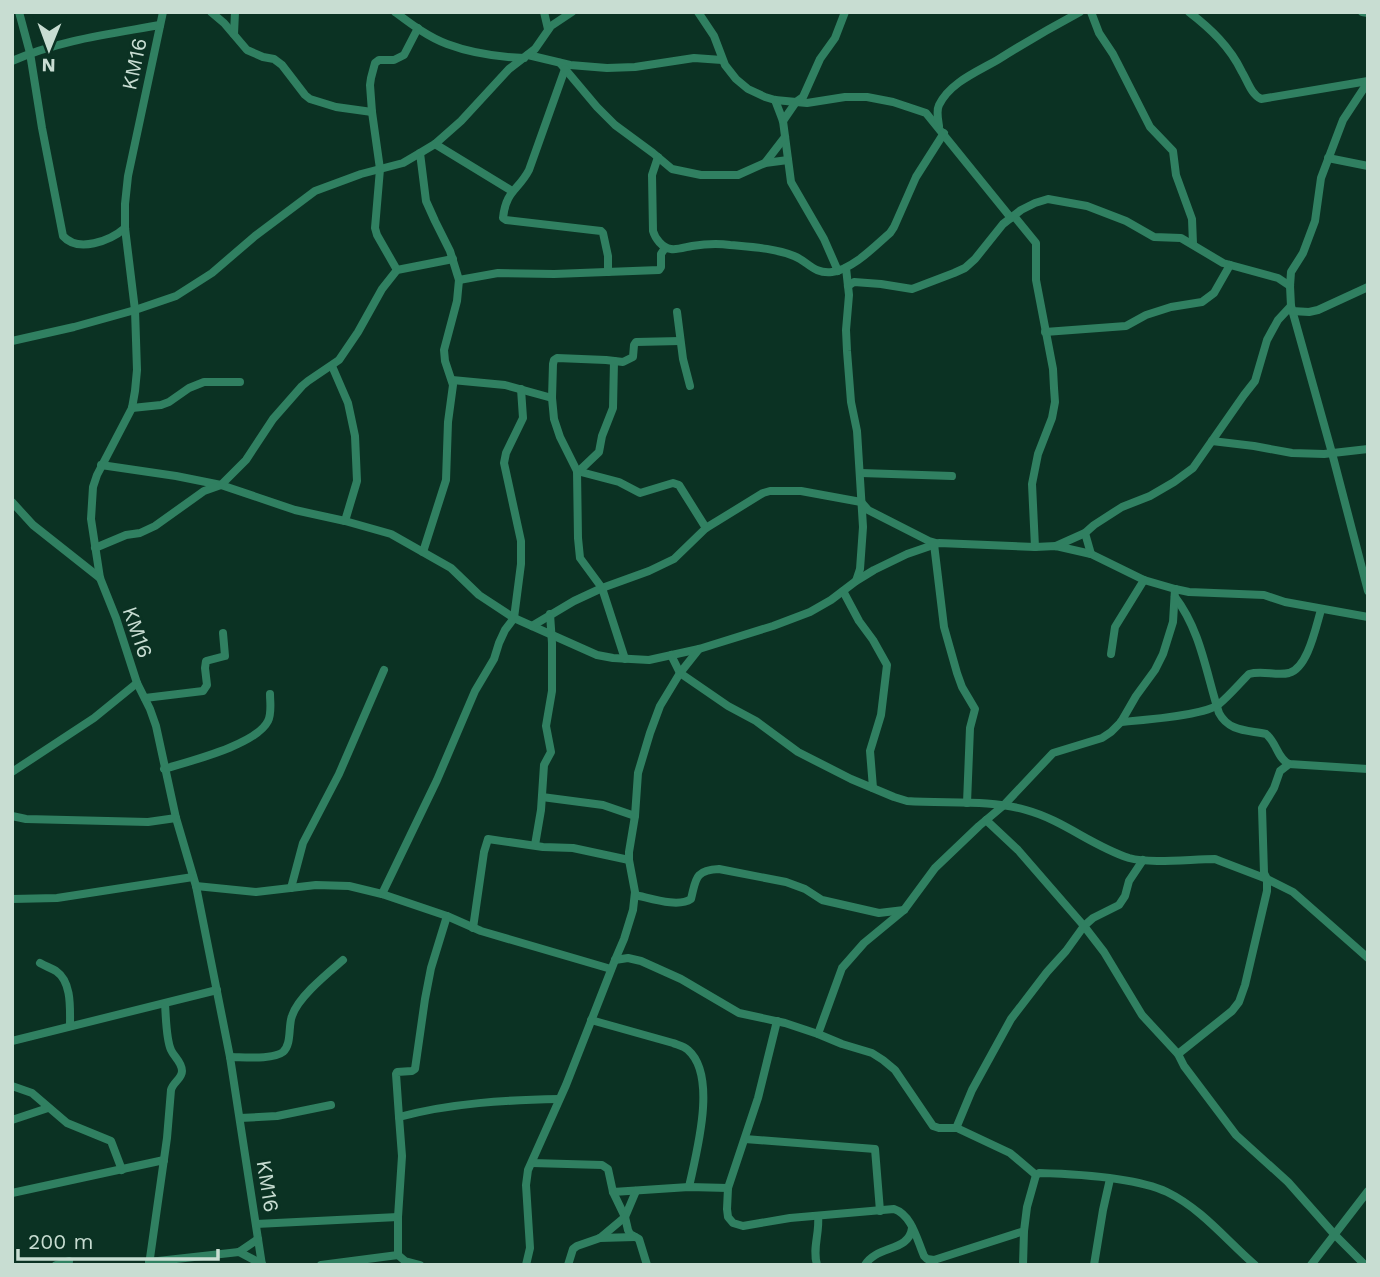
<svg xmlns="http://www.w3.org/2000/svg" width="1380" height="1277" font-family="'Work Sans',sans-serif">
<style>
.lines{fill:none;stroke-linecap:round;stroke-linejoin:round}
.minor{stroke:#308061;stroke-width:8}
.labels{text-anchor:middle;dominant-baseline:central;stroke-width:5;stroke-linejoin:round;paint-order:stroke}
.street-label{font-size:21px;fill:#c8ddd2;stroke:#0b3223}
</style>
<rect width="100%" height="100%" fill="#0b3223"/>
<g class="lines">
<g class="minor">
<path d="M19,12l11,41 12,75 21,108c15,17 47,5 62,-8"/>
<polyline points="163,12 128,176 125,204 125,228 135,310 137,370 135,391 132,408 97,475 93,487 91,519 100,578 116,618 137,683 150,709 156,726 176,818 196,886 230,1057 262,1265"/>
<polyline points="211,12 224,23 247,50 263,57 274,59 282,65 305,95 310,99 336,107 372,112"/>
<path d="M395,12c16,12 33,25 52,32 24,9 52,13 77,14"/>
<polyline points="544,12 548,29"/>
<polyline points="698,12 714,36 725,65 736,79 748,89 765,97 775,100 807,103 845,97 867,97 893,102 926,113 1011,218 1014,216 1036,243 1036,280 1053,369 1054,388 1055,402 1052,418 1038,454 1032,484 1035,547"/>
<polyline points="1091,12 1099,33 1113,54 1150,127 1173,151 1176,175 1192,219 1193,244"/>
<path d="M1189,12c22,17 41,35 53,60 6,10 9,22 19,27l107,-18"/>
<polyline points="1362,12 1368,13"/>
<polyline points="234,34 235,12"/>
<polyline points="528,55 570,65 607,68 635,67 694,58 722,60"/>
<path d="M12,61c47,-21 98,-27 148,-36"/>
<polyline points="560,63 597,107 615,125 653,153 672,169 701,175 738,175 765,163 788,160"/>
<path d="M565,69l-36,101c-11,21 -23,20 -26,48l3,2 95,11 2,2 5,23v16"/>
<polyline points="1368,82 1343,120 1321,178 1315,221 1303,253 1291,272 1290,286 1291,306 1332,453 1368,591"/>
<polyline points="775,100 783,121 791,182 824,239 838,271"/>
<polyline points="783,121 796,102 803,97 820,59 835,38 845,12"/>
<path d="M939,126c-1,-7 -3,-15 0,-21 11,-23 40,-34 60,-46 27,-17 53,-32 81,-47"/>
<polyline points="435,144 512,191"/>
<polyline points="420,153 426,201 435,221 450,251 459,280 457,301 444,350 445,361 453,385 448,422 446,480 423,552"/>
<path d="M658,157l-6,18 1,56c2,7 9,17 18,18 6,1 15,-2 21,-3 12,-2 26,-3 38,-1 21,2 44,3 64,11 15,6 19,18 38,16 20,-2 43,-26 58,-39l4,-6 22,-50 28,-44"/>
<polyline points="1328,158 1368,166"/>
<polyline points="765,163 785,137"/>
<polyline points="846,268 849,295 846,330 847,351 851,402 857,431 863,527 860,569 856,581"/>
<polyline points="397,270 377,235 375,228 380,169 372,112 370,85 371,78 375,63 379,60 394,60 404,55 418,28"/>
<polyline points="459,280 498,273 554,274 659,270 661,267 661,254 665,248"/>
<polyline points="848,286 854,282 881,284 912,289 954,273 965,268 975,259 1003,224 1021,210 1035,203 1048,199 1087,206 1126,221 1154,237 1181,238 1223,263 1278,278 1290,286"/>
<polyline points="1292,311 1309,312 1318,310 1368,287"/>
<polyline points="677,312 683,359 690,386"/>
<polyline points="1045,332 1126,326 1146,315 1171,307 1202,302 1214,293 1230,265"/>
<polyline points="12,341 74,327 135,310 176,296 212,273 255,236 315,191 361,174 403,163 420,153 435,144 461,121 509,69 535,49 551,26 572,12"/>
<polyline points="332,366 348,403 355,436 357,481 345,521"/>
<polyline points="452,380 505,385 552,398"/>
<polyline points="132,408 161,405 169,402 189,388 204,382 240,382"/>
<polyline points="1212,441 1254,446 1292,453 1324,454 1368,449"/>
<polyline points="101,465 176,476 221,485 295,510 345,521 391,534 451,568 479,595 514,618 597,655 613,658 649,660 699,649 773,626 810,612 831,600 856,581 874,570 907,554 939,543 1035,547 1056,546 1091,554 1144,580 1175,589 1189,592 1264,595 1285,602 1368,617"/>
<polyline points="577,471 619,482 640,493 673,483 679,485 706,528"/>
<polyline points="579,471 599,452 602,436 613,408 614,361"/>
<polyline points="861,473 952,476"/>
<polyline points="12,502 33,525 100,578"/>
<polyline points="1085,533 1091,554"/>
<polyline points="934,544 944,627 957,673 962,687 975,709 970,728 967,803"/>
<polyline points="1056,546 1085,533 1094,525 1122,507 1150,496 1174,482 1193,468 1244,395 1255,381 1267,340 1273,329 1278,320 1291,306"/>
<polyline points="95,548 126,535 140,533 155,526 204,491 221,485 246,460 273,419 302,386 308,381 339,360 358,332 382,289 397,270 453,259"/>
<polyline points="843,591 859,621 873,640 887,665 881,715 870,751 873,788"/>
<path d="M1175,597c26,34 31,76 44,116 10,19 29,17 47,21 11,9 11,24 23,30l79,5"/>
<polyline points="532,626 574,601 602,588 649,571 674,559 706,528 763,493 770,491 801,491 861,502 868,510 929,541 936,543"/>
<polyline points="1111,654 1115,627 1144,580"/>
<path d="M671,655l9,18 48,33 28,15 42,31 53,27 43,18 13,4c39,3 81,-2 119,9 37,10 66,36 103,48 21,6 62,1 86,1l5,2 47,18 26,13 75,66"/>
<polyline points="625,659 602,588 580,558 578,538 577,471 560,437 554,419 552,398 553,364 554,360 557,358 606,360 623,362 633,357 634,345 636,342 680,341"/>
<polyline points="145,698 203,691 207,685 205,668 206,661 225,656 223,633"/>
<path d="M1121,722c22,-2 80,-6 97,-17 11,-9 21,-21 31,-31 13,-4 27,2 40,-1 19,-5 27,-47 32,-63"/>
<path d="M164,769c26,-8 92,-24 104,-48 4,-8 2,-19 2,-27"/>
<polyline points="12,772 94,718 137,683"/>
<polyline points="542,797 603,805 635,816"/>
<polyline points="12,816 26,819 148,822 176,818"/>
<polyline points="986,820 1018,850 1084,926 1104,952 1142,1015 1178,1054 1184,1066 1236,1135 1288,1182 1334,1234 1365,1265"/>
<polyline points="535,845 541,810 544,765 551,752 546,726 552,691 552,643 550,614"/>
<polyline points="196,886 256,892 316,885 349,886 382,894 447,916 481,931 611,969"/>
<polyline points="291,888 303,843 339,774 384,670"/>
<polyline points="382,894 437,780 475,691 494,659 499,643 505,630 514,618 521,564 521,541 504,463 506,453 523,418 521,389"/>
<path d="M635,895c15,3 43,13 56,4 5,-19 3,-29 28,-30l67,13 19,7 17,11 57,13 25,-3"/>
<polyline points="12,899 57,898 193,877"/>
<polyline points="473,928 484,852 488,839 543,847 573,848 629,860"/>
<polyline points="615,960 628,958 641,961 681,979 739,1013 785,1023 818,1034 842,1044 872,1053 883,1060 895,1070 933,1126 939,1128 957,1128"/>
<path d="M40,963c5,3 11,5 16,8 16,11 14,37 14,55"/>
<path d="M591,1020l82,23c5,2 11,3 15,7 30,26 8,104 1,137"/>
<path d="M777,1021l-19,77 -30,90 -1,21 1,8 5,6 10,3 47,-8 104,-9c18,6 23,31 30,47l3,3 7,1 90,-29 3,-24 9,-32"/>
<polyline points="818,1034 842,968 864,943 904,910 935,868 979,826 1004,805 1053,753 1102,738 1111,732 1121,722 1136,696 1155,670 1163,654 1173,622 1175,589"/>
<polyline points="12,1041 217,990"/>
<polyline points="1178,1054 1232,1011 1239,1002 1245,985 1267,891 1267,879 1264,873 1262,808 1274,788 1280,771 1289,764"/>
<path d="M230,1057c13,0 43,3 53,-5 9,-8 5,-26 9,-36 6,-19 36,-43 51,-56"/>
<polyline points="12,1086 32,1093 67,1123 111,1141 122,1170"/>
<polyline points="399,1117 396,1074 397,1072 412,1071 415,1069 425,999 431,968 447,916"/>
<polyline points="240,1118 277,1116 331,1105"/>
<polyline points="12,1120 48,1108"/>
<polyline points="745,1139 875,1149 880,1211"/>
<polyline points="532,1163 602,1165 608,1169 613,1192 689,1187 728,1188"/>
<polyline points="1036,1175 1010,1153 959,1129 957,1126 972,1090 1011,1019 1047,972 1066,951 1084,926 1093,918 1119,905 1125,896 1129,881 1143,860"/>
<path d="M1036,1175l3,-2c36,1 96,4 128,19 35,17 60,49 88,73"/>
<polyline points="613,1192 625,1217 628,1230 630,1234 639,1239 647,1265"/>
<polyline points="12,1193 164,1160"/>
<polyline points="256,1224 398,1217"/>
<polyline points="600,1238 635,1237"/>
<polyline points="239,1252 262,1264"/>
<polyline points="149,1262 239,1252 258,1239"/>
<polyline points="56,1265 69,1261"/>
<path d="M149,1265l18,-127 4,-48c2,-8 11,-11 11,-19 0,-9 -8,-14 -11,-21 -5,-11 -5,-33 -6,-46"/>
<polyline points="321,1265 398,1255"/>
<path d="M420,1265l-15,-4 -7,-6v-38l4,-61 -3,-39c52,-14 107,-17 160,-18"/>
<polyline points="526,1265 530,1248 526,1185 528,1170 566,1085 615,960 624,939 633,910 635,892 629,860 629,852 635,816 638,773 650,733 660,706 680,673 699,649"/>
<polyline points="568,1265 573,1249 577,1246 600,1238 625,1217 636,1191"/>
<path d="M817,1265c-5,-17 3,-32 1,-49"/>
<path d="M865,1265c12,-20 44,-13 47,-37"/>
<polyline points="1023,1265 1024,1231"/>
<polyline points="1094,1265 1103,1210 1110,1179"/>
<polyline points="1311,1265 1368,1191"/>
</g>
</g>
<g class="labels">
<g class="street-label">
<text transform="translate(134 64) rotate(-78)">KM16</text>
<text transform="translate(138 632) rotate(71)">KM16</text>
<text transform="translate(268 1186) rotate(81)">KM16</text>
</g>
</g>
<rect width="1380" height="1277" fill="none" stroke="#c8ddd2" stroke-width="28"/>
<g transform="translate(49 49) rotate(181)" stroke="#0b3223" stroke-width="5" paint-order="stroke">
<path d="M0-5L12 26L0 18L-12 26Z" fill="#c8ddd2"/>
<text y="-10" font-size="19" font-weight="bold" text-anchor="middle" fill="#c8ddd2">N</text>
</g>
<path d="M18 1249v10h200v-10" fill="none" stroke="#c8ddd2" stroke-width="3.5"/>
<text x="28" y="1249" font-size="21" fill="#c8ddd2" stroke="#0b3223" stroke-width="5" paint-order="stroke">200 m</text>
</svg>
